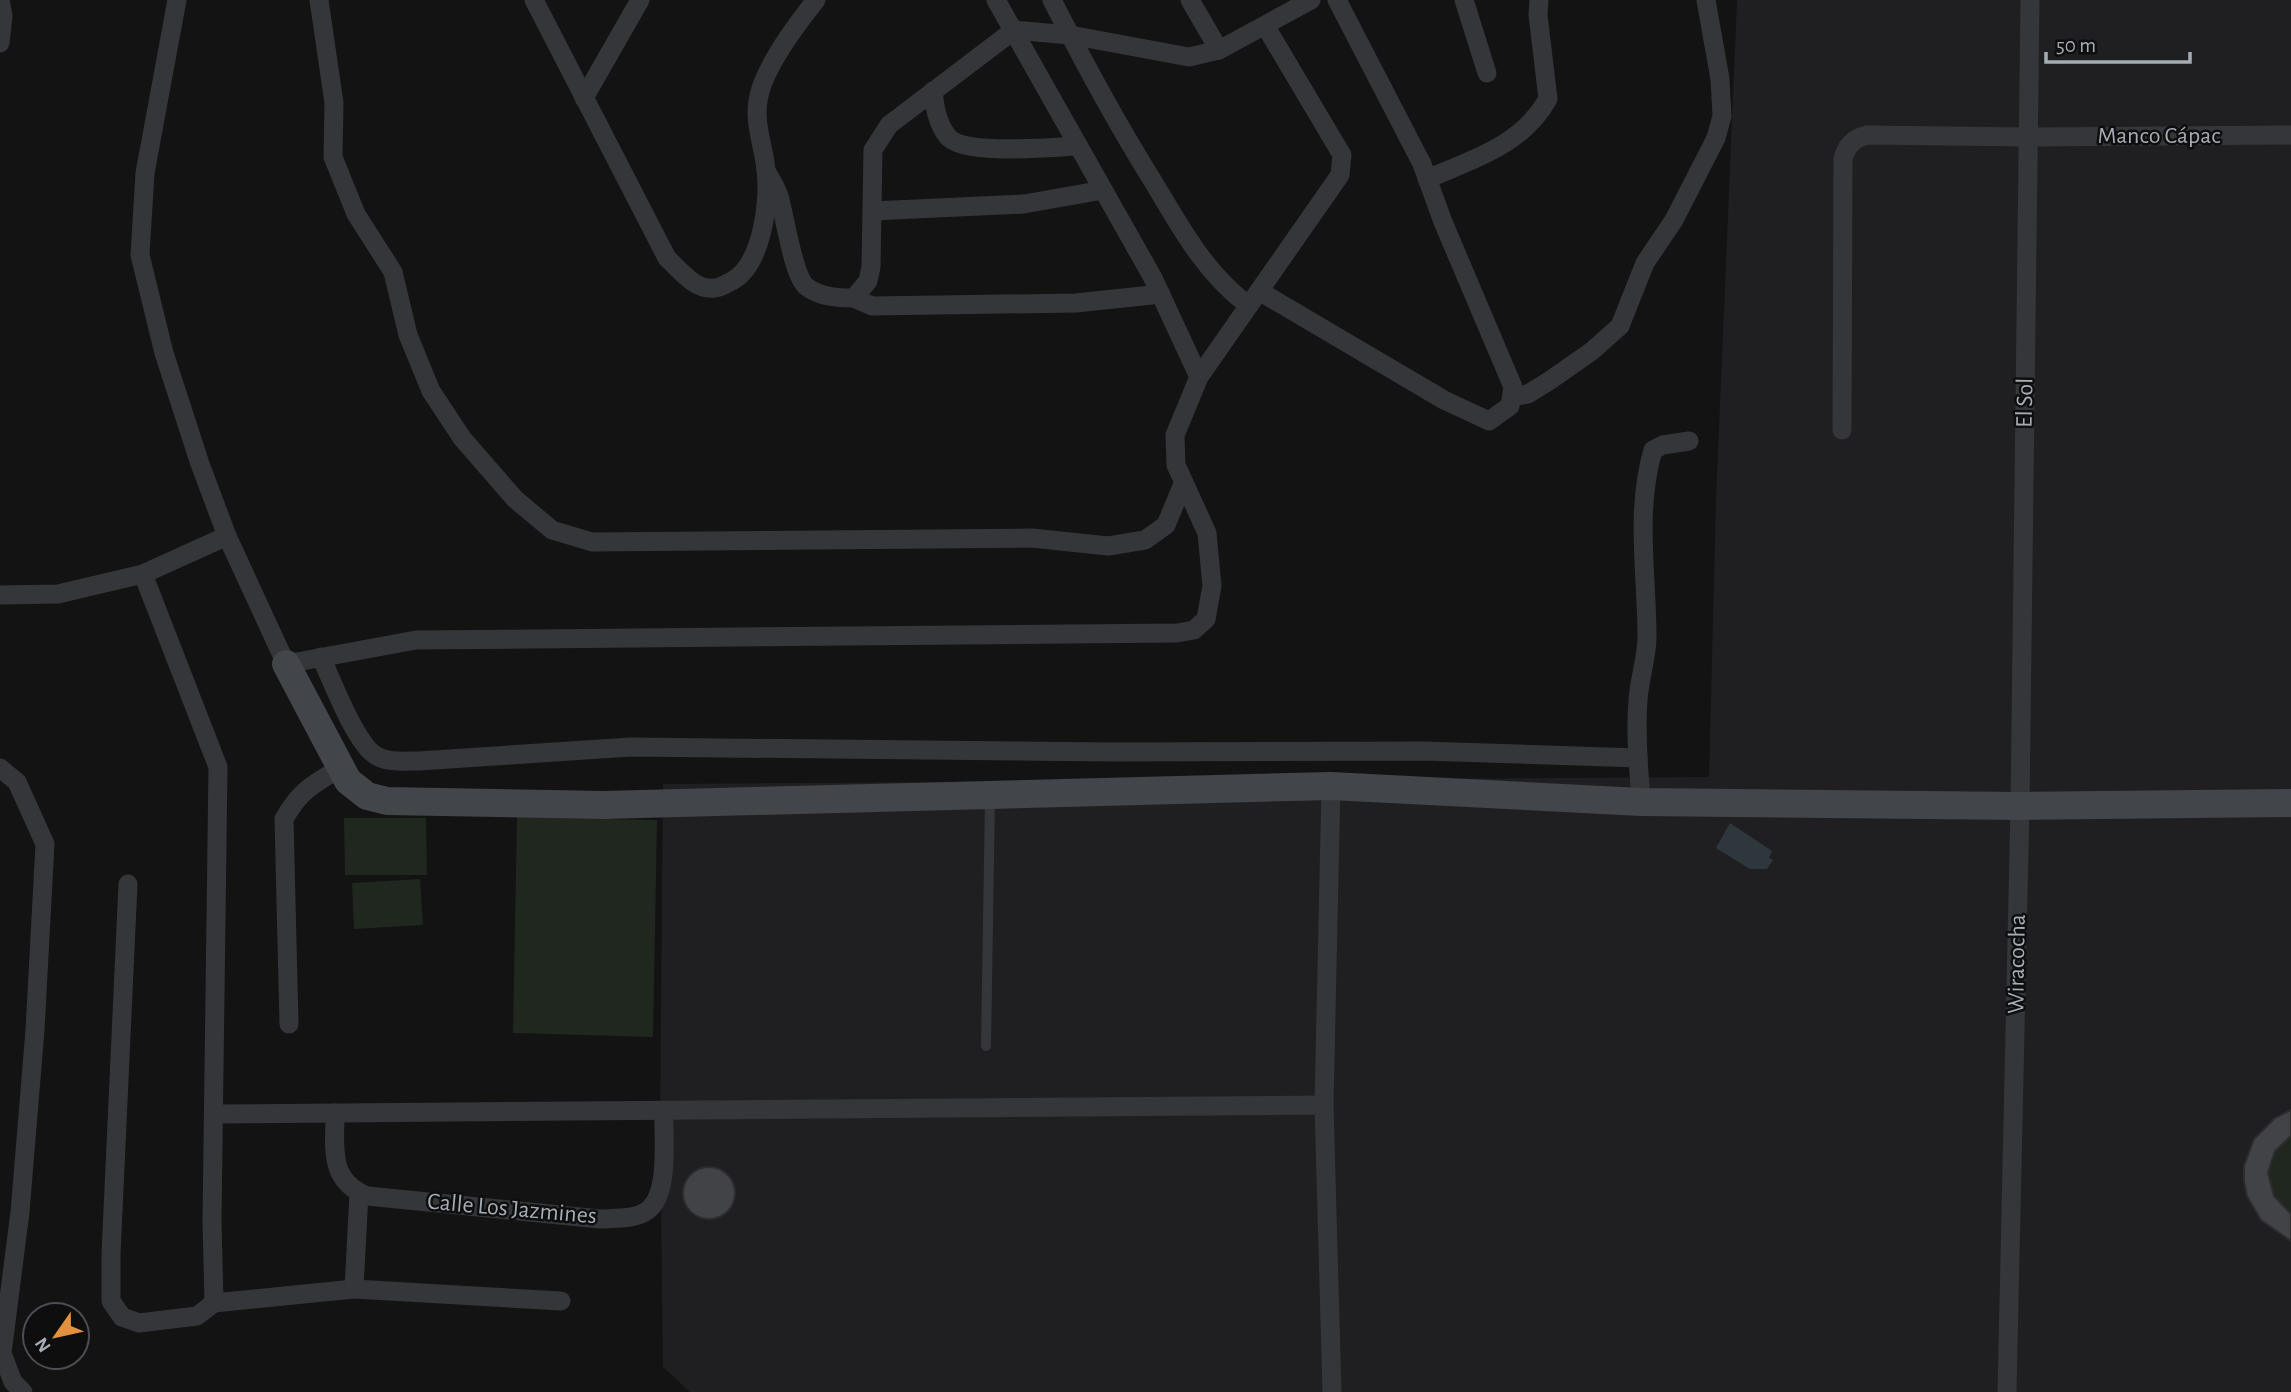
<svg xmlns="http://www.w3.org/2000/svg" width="2291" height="1392" font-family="'Alegreya Sans',sans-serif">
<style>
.built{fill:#1f1f21}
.green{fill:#1f271f}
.water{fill:#2d373c}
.building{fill:#424347;stroke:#2d2d30;stroke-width:2}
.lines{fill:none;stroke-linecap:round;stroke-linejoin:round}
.lane{stroke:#343639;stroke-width:10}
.street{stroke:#343639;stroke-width:19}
.secondary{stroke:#424549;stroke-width:28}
.labels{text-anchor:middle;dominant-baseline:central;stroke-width:5;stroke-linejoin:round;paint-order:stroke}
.street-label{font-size:24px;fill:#a6acb4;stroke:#0e0e0f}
</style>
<rect width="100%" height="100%" fill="#131314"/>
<polygon class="built" points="1737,0 2291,0 2291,1392 690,1392 663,1367 660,1126 663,784 1709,777 1716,501"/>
<g class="green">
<polygon points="517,817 657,820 653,1037 513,1033"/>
<polygon points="344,818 426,818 427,875 345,875"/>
<polygon points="420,879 423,925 354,929 352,883"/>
<path d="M2291,1136v77c-18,-13 -31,-40 -17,-61 4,-6 12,-11 17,-16z"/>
</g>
<polygon class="water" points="1730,823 1772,851 1769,858 1773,860 1767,869 1750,869 1716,848"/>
<g class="building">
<polygon points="2291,1110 2291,1136 2275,1151 2268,1173 2274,1196 2291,1214 2291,1241 2261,1220 2247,1196 2244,1181 2244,1166 2254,1139 2275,1118"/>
<circle cx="709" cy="1193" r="26"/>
</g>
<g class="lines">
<polyline class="lane" points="986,1046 990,798"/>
<g class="street">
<polyline points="177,0 145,173 140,255 164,353 200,464 227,536 286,664 416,640 1177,633 1194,630 1206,619 1212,586 1207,533 1176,465 1175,435 1199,377 1340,175 1342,155 1266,27"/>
<polyline points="319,0 334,103 333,157 356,214 393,272 408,335 431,391 462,438 515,499 552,530 592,542 1032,538 1108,546 1145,540 1166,525 1183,484"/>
<path d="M534,0l133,258c13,12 28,33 48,30 5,0 11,-4 15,-6 32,-15 40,-80 36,-112 -2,-22 -12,-46 -8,-69 4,-31 38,-76 58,-101"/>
<polyline points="996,0 1153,278 1199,377"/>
<path d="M1052,0c32,63 65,124 102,183 27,45 51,90 94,122"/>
<polyline points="1190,0 1219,50"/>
<polyline points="1464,0 1487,73"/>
<polyline points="0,43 3,16 0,0"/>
<path d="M933,91c2,17 4,32 15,46 17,19 103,10 130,9"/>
<polyline points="584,98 640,0"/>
<path d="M766,171c5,8 10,16 13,25 6,20 14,81 28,91 13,10 31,11 47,11l14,-17 3,-14 2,-117 16,-25 125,-95 56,5 119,22 30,-7 92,-50"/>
<path d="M1427,179c47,-20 95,-34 121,-80l-10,-84 1,-15"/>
<polyline points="872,211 1024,204 1103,190"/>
<polyline points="1259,291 1444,400 1489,421 1510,406 1513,387 1443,222 1422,164 1337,0"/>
<polyline points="854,298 872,306 1076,303 1161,294"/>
<polyline points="1512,397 1528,394 1549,381 1592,351 1620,326 1645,263 1674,220 1716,138 1722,116 1720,79 1706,0"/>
<path d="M1842,430l1,-271c3,-13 11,-21 24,-24l161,2 263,-2"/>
<polyline points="0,595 58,594 143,574"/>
<path d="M321,657c11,24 34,85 54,98 12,8 30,6 44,6l212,-14 483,5 310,-1 214,7"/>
<polyline points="0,768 17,782 45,844 35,1030 20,1212 2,1353 13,1382 23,1392"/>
<polyline points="1331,786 1324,1105 1332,1392"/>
<path d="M1641,802c-2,-33 -6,-68 -3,-101 1,-22 9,-43 9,-64 0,-63 -12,-125 6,-187l10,-5 26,-4"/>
<polyline points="128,884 111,1254 111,1301 122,1317 139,1323 197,1316 214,1303 354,1289 561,1301"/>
<path d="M289,1024l-5,-205c17,-30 29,-34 56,-51"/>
<path d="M335,1113c0,35 -7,67 32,83l233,23c15,-1 35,1 48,-9 22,-17 15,-73 16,-99"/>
<polyline points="214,1114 1324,1105"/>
<polyline points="354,1289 359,1193"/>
<polyline points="214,1303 212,1221 218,767 143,574 227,536"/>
<polyline points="2007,1392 2020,806 2030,0"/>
</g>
<polyline class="secondary" points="286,664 348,781 367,796 387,801 604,805 1331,786 1641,802 2020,806 2291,803"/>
</g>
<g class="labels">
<g class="street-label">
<text x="2159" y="136">Manco Cápac</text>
<text transform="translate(2025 403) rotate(-89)">El Sol</text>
<text transform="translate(2017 964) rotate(-89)">Wiracocha</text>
<text transform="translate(512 1209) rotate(5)">Calle Los Jazmines</text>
</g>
</g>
<g transform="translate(56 1336) rotate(236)"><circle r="33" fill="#0e0e0f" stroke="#4b4d51" stroke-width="2"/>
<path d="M0-5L12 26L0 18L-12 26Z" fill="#e2923d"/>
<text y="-10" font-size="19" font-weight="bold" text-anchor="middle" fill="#a6acb4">N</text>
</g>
<path d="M2046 52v10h144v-10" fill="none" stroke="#a6acb4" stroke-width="3.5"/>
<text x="2056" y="52" font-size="21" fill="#a6acb4" stroke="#0e0e0f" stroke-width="5" paint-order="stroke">50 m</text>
</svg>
